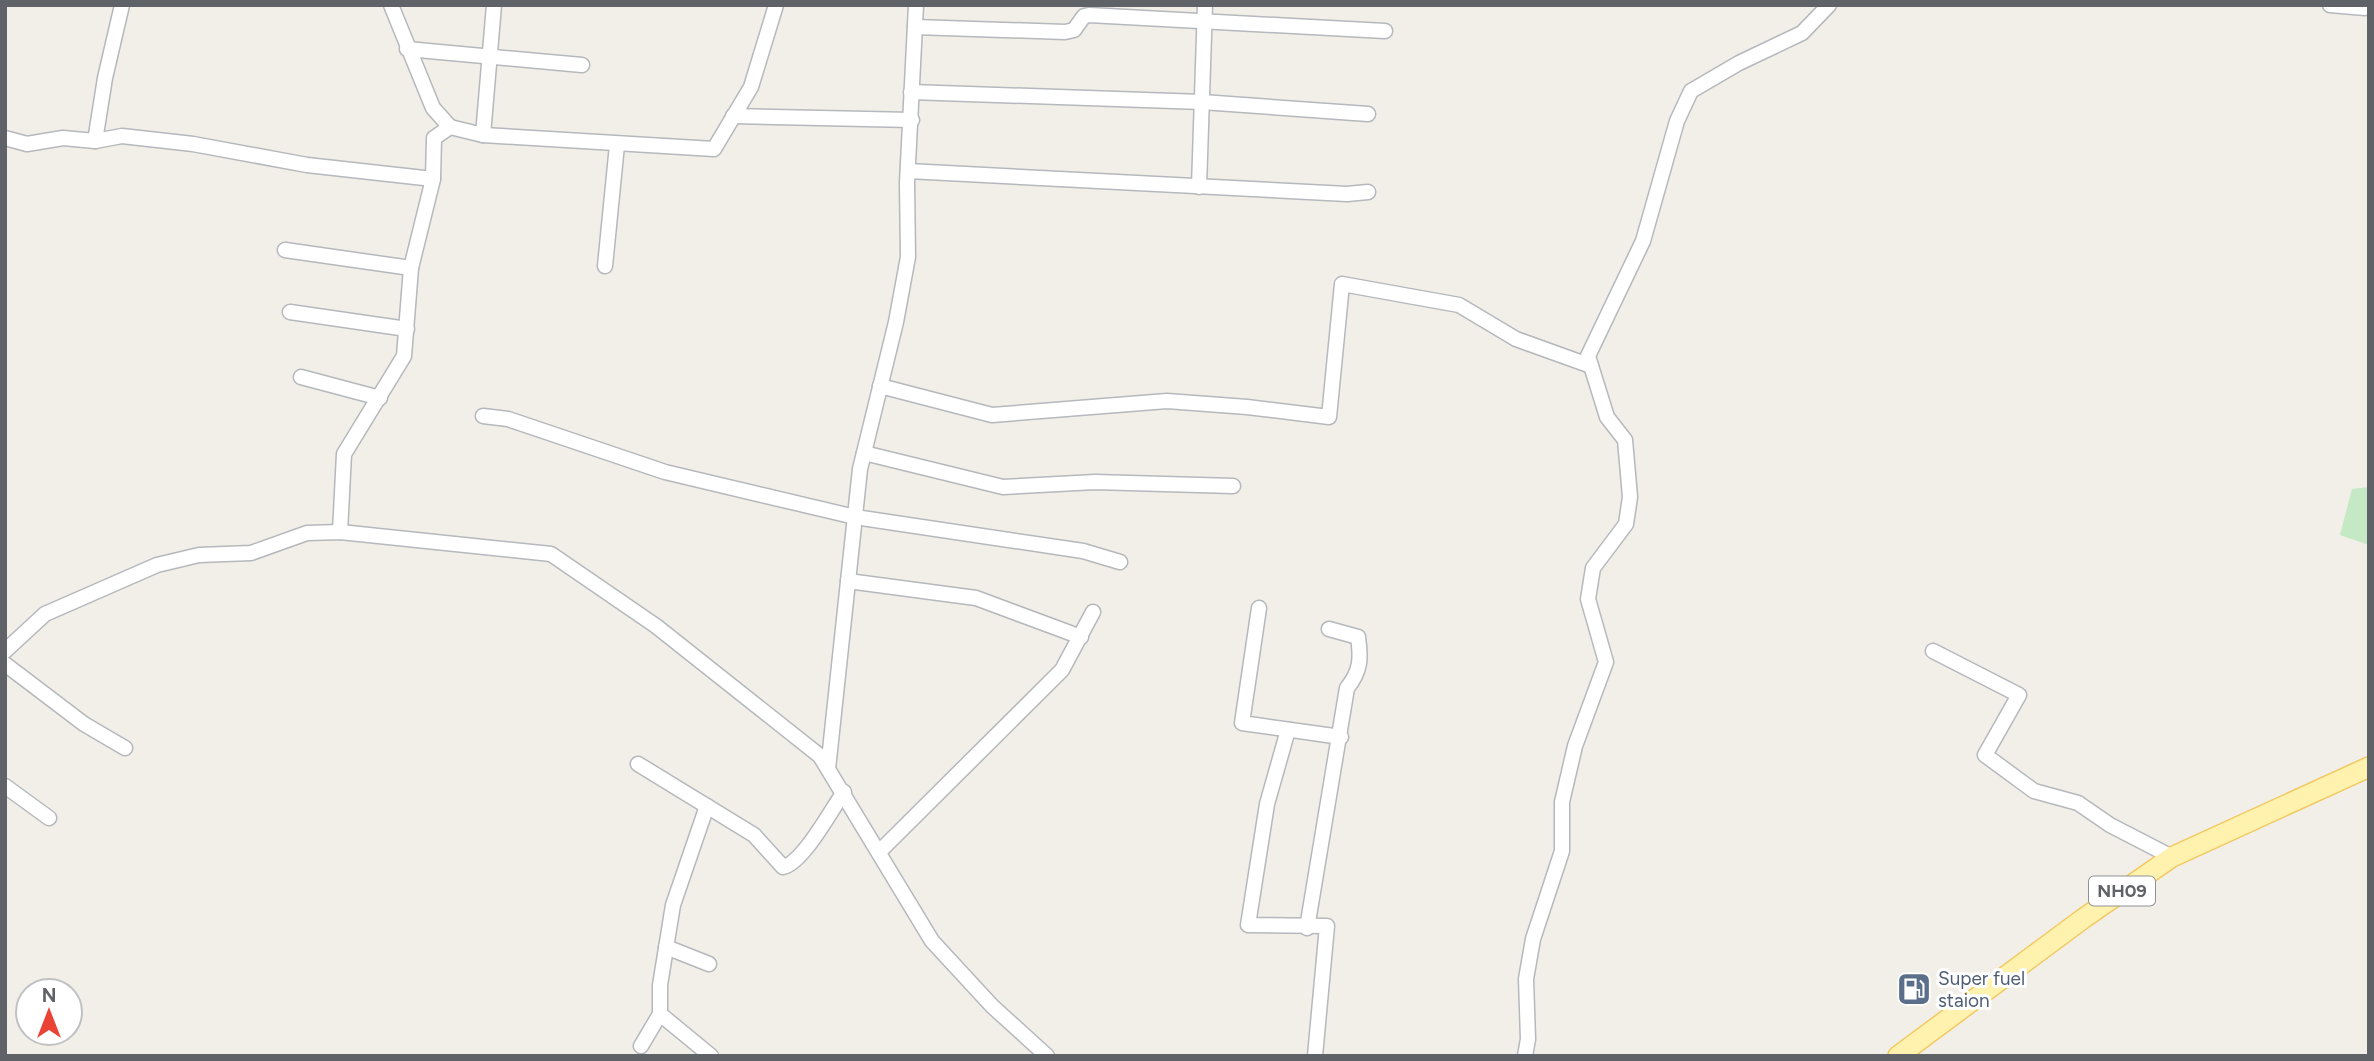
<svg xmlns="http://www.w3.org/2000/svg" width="2374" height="1061" font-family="Figtree,sans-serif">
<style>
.green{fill:#c5e8c5}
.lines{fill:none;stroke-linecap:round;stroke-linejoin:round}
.minor-casing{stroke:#b5b8bc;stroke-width:17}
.major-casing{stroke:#f2c960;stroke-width:22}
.minor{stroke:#fff;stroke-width:14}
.major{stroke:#fff2af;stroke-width:19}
.labels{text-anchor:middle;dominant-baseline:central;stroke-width:6;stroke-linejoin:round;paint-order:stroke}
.shield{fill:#fff;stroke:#8f9295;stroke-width:2}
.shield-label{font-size:18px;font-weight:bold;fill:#5f6368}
.service-label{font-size:19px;fill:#4e5e75;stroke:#fff;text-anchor:start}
</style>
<rect width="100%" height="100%" fill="#f1efe8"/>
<polygon class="green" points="2369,487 2369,545 2340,535 2352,489"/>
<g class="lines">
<g class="minor-casing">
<g id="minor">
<polyline points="391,5 433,108 450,127"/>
<polyline points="2330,5 2365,8 2365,5"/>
<polyline points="915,27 1065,32 1074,30 1084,16 1089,15 1385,31"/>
<polyline points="407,49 582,65"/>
<polyline points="911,92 1202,102 1368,114"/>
<polyline points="733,116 912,120"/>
<polyline points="483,135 494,5"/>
<polyline points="5,138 27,144 63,138 95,141 122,136 193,144 307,165 433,179"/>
<polyline points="95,141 105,78 122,5"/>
<polyline points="908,171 1347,194 1368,192"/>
<polyline points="1199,187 1205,5"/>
<polyline points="285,250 411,268"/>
<polyline points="605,266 617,145"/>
<polyline points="290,312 407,329"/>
<polyline points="301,377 380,398"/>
<polyline points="880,386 992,415 1167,401 1247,407 1329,417 1342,284 1459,305 1516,339 1591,366"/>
<polyline points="483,416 508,419 665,472 855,517 1083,551 1120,562"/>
<polyline points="864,453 1003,487 1095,482 1233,486"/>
<polyline points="340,532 344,454 404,356 411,268 433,179 434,138 450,127 483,135 714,149 751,87 776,5"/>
<polyline points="848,581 976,598 1081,637"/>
<polyline points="1259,608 1242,723 1341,737"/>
<polyline points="5,651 45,614 157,565 199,555 251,553 307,533 340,532 551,554 656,626 820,756 932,941 992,1006 1047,1056"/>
<polyline points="1933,651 2019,695 1985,755 2034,791 2078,803 2110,825 2172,857"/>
<polyline points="5,664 84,724 125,748"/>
<polyline points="1288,730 1267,804 1248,925 1327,926 1315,1056"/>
<path d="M638,764l116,71 29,32c20,-4 48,-57 61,-75"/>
<polyline points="828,769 860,469 896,322 908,257 907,183 916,5"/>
<polyline points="5,786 49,818"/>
<polyline points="879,852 1062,670 1093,612"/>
<path d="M1307,928l40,-240c14,-17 14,-30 11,-51l-29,-8"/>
<polyline points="666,947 709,964"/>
<polyline points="660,1014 711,1056"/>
<polyline points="641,1046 660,1014 660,985 673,905 707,806"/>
<polyline points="1525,1056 1528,1039 1526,979 1533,939 1562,851 1562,802 1575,746 1606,662 1588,599 1593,568 1626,524 1630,497 1625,440 1607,417 1588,356 1643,241 1677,121 1691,91 1739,63 1802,33 1829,5"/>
</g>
</g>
<g class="major-casing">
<polyline id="major" points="1898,1056 2084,918 2172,857 2369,767"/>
</g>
<use href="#minor" class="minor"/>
<use href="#major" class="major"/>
</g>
<defs>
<g id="fuel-square" transform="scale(1.75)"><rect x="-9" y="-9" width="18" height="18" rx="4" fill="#5c6f8a" stroke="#fff"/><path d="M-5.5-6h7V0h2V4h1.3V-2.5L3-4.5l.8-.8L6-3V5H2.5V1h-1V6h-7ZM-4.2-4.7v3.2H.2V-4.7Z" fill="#fff"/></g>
</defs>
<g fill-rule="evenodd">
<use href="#fuel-square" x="1914" y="989"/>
</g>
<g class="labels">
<rect class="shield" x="2089" y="876.5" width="66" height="29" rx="5"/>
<g class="shield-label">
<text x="2122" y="891">NH09</text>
</g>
<g class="service-label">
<text x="1938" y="978">Super fuel<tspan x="1938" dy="22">staion</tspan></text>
</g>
</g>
<rect width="2374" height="1061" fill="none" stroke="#5f6368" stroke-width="14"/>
<g transform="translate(49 1012)"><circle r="33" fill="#ffffff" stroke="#bfc1c3" stroke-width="2"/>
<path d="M0-5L12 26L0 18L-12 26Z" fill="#ea4335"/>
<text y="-10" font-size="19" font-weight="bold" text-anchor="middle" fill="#5f6368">N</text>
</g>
</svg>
